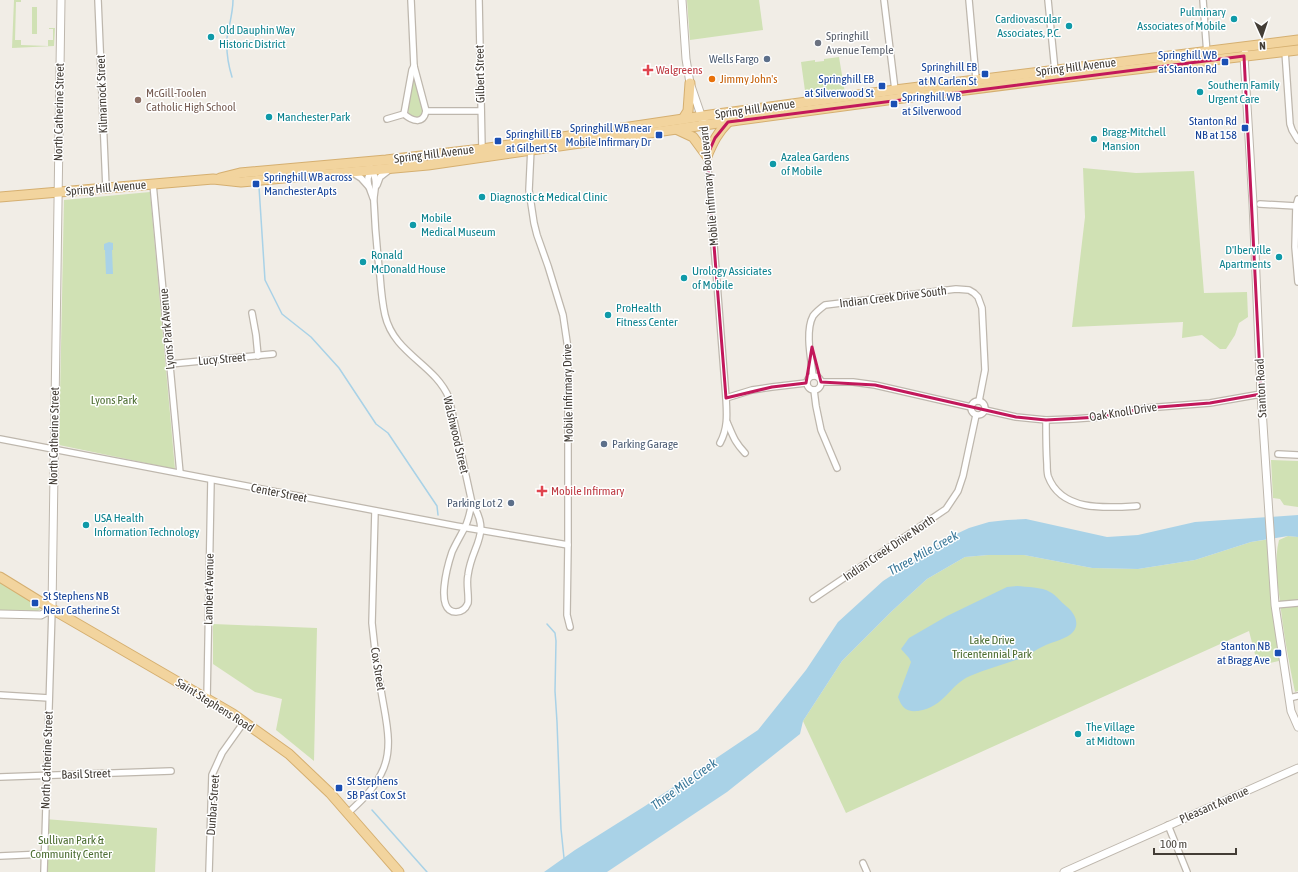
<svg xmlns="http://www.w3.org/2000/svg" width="1298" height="872" font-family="'Asap Condensed',sans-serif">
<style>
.green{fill:#d0e1b4}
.water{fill:#a9d2e7}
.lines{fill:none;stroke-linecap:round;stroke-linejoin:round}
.stream{stroke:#a9d2e7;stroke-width:1.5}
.minor-casing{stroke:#beb7ad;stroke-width:8}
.tertiary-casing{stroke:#beb7ad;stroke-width:9}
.primary-casing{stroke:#d5af70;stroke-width:11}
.minor{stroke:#fff;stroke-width:5.5}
.tertiary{stroke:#fff;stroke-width:7}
.primary{stroke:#f2d49e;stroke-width:9}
.marked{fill:none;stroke:#c2185b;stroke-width:3;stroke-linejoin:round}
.culture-dot{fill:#0f9aa8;stroke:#fff;stroke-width:1.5}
.worship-dot{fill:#6b7280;stroke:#fff;stroke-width:1.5}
.service-dot{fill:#5c6f8a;stroke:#fff;stroke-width:1.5}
.transit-dot{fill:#1a4fb4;stroke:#fff;stroke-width:1.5}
.health-dot{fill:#e0444e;stroke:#fff;stroke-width:1.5}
.food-dot{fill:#e8710a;stroke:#fff;stroke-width:1.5}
.education-dot{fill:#8d6e63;stroke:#fff;stroke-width:1.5}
.labels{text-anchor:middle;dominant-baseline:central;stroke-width:3;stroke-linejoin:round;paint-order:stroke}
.culture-label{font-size:12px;fill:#0d838f;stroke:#fff;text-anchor:start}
.worship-label{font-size:12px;fill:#5b616d;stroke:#fff;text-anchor:start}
.transit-label{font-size:12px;fill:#164399;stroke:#fff;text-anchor:end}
.service-label{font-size:12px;fill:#4e5e75;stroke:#fff;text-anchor:end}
.street-label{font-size:12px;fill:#433d36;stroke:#fff}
.health-label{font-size:12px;fill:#be3a42;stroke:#fff;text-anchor:start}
.food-label{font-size:12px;fill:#c56008;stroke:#fff;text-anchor:start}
.education-label{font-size:12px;fill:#785e54;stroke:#fff;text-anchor:start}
.park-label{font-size:12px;fill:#4c6d31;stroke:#fff}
.water-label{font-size:13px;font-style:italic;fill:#3b799a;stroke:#fff}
</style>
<rect width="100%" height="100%" fill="#f1ede6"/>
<g class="green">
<polygon points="14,0 21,0 21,2 16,2 15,40 21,40 21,45 48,46 48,40 53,40 53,29 49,29 49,28 55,28 54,46 12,48"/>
<polygon points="687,0 759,0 763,30 690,40"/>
<rect x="32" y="7" width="5" height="27"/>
<polygon points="839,57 845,93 806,98 801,62 815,60 815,62 824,61 824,59"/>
<polygon points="413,78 415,78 423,110 422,115 418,118 409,115 408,110"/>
<polygon points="1083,168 1136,173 1194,171 1204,293 1247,292 1248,317 1239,323 1235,335 1226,349 1220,349 1202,335 1182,338 1183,322 1072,327 1085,217"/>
<polygon points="150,192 175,469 59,445 64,200"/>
<polygon points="1271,460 1298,461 1298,507 1284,505 1280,499 1273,498"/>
<path d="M1288,536l10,1v154l-3,1c-6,-30 -12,-60 -15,-91 -3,-20 -6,-41 -1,-61z"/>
<polygon points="1270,539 1283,660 1258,666 1249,631 846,813 803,721 842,661 892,611 927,579 965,557 988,555 1024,555 1092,568 1138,569 1195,560 1251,542"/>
<polygon points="0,581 42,607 40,610 35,612 0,610"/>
<polygon points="213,624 317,628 314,761 276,730 282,699 255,692 213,664"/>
<polygon points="45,819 157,828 155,872 44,872"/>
</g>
<g class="water">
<polygon points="109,242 113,243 113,250 112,250 113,274 106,274 105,250 104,250 104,244"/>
<polygon points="1298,515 1298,537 1288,536 1251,542 1195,560 1138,569 1092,568 1024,555 988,555 965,557 927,579 892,611 842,661 803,721 800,734 727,792 607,872 544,872 575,850 645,806 758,730 806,670 838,622 883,581 952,536 969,528 989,522 1007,520 1026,519 1107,537 1138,535 1195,522"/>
<path d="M1017,586c9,1 25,1 33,6 6,3 10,9 16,14 7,5 15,17 7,26 -5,6 -20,10 -27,13 -10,4 -18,11 -27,14 -16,6 -33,10 -49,17 -21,9 -25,31 -52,35 -12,1 -16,-3 -20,-14l13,-35 -2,-4 -8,-9 8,-11 38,-22 60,-29z"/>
</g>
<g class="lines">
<g class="stream">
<path d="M232,77c-4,-13 -6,-25 -5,-39 2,-13 6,-25 6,-38"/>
<polyline points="259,187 265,280 282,314 311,337 339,368 376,424 388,433 437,506 438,515"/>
<polyline points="547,624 555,633 556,641 555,691 557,722 561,829 564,858"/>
<polyline points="372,810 427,872"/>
</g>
<g class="minor-casing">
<g id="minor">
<polyline points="98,0 106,188"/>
<polyline points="479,0 482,149"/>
<polyline points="884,0 895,90"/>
<polyline points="969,0 976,79"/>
<polyline points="1048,0 1055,71"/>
<polyline points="1203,0 1207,54"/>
<polyline points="1285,51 1290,124 1292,130 1298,140"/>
<polyline points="426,111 481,111"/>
<path d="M404,114c8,7 19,11 22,-3l-12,-45 -3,-66"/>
<polyline points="404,114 412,70 414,66"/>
<polyline points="387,119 404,114"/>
<path d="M704,125l3,31 19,242c1,17 2,30 -6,45"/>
<polyline points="531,148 529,190 534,223 537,235 548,266 563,315 568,349 568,545 567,615 570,627"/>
<path d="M371,168c0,4 -2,6 -3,10 -1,7 3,13 5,20"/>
<path d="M371,171c2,2 4,4 4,8 2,8 -2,15 -1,24 1,24 3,48 6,73 1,13 2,26 5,39 9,39 50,49 64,83l23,105"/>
<polyline points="353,173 361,178 369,187"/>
<polyline points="153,184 180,473"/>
<polyline points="377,185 380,177 389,170"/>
<polyline points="1298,199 1296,206 1295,247 1298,282"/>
<polyline points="1260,204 1296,206"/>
<polyline points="252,313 256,335 258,356"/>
<polyline points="170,364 273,354"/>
<circle cx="814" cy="383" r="7"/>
<path d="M813,376c-2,-17 -8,-45 0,-60 3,-4 8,-8 12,-11l131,-16 13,1 5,3 4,4 4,11 3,62 -6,31"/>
<polyline points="821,382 853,382 875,385 971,407"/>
<polyline points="814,390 816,406 821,430 837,468"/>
<polyline points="726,398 752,390 772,387 806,383"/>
<circle cx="978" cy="408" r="7"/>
<polyline points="985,410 1016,417 1046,420 1073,419 1100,417 1146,408 1210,403 1261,394"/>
<path d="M1046,420c0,15 0,29 1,44 0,4 0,8 1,12 13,36 58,32 89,30"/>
<path d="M727,422c6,14 7,19 18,31"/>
<polyline points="0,439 456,526 568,545"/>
<polyline points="1278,454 1298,455"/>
<path d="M472,503c20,32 0,41 -4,72 -2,9 1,19 0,28 -2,5 -6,9 -12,9 -22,0 -8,-48 -4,-60 4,-9 9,-17 13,-25 4,-8 5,-16 7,-24z"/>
<polyline points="813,599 946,509 958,491 963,476 976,415"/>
<polyline points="1275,605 1298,603"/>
<polyline points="0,695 49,698"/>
<polyline points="1289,698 1298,696"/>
<polyline points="207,699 211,480"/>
<polyline points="0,777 171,771"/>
<path d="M348,813c13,-12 25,-23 33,-39 14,-26 4,-57 0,-84 -4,-22 -7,-44 -9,-67l3,-112"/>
<polyline points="1168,825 1187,872"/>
<polyline points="0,856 44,854"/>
<polyline points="863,863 867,872"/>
<polyline points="44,872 52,609"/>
<polyline points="209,872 212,775 222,753 244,722"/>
</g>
</g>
<g class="tertiary-casing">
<g id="tertiary">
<polyline points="682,0 686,59 690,83 703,121"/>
<polyline points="1245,53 1244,56 1253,204 1261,394 1275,605 1291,711 1298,727"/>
<polyline points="0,614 41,615 52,609 61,0"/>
<polyline points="1064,872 1298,768"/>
</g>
</g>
<g class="primary-casing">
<g id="primary">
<polyline points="683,119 688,111 690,83"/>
<polyline points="678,130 693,137 707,156"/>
<path d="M707,156c6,-14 11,-24 21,-34"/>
<polyline points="220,178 240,173 386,160 482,149 710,115 895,90 1298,40"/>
<polyline points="0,197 213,179 241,182 428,165 739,120 895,99 1052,79 1298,50"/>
<polyline points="0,577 52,609 233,714 289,754 330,793 399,872"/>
</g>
</g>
<use href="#minor" class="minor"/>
<use href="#tertiary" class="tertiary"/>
<use href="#primary" class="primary"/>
</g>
<path class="marked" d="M1244,56l17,338 -51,9 -64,5 -46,9 -54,3 -30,-3 -141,-32 -54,-3 -9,-35 -6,36 -34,4 -46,11 -19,-242 8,-18 13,-16z"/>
<g class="culture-dot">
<circle cx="1234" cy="19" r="4"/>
<circle cx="1069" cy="26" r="4"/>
<circle cx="211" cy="37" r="4"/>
<circle cx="1200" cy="92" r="4"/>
<circle cx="269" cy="117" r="4"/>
<circle cx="1094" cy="139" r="4"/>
<circle cx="773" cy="164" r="4"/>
<circle cx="482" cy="197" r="4"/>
<circle cx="413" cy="225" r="4"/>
<circle cx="1279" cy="257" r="4"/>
<circle cx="363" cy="262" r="4"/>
<circle cx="684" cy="278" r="4"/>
<circle cx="608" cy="315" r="4"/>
<circle cx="86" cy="525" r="4"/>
<circle cx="1078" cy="734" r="4"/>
</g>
<circle class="worship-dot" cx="818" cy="43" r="4"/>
<g class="service-dot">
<circle cx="767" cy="59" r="4"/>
<circle cx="604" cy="444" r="4"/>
<circle cx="511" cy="503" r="4"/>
</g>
<g class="transit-dot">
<rect x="1221" y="58" width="8" height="8" rx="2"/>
<rect x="981" y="70" width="8" height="8" rx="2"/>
<rect x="878" y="82" width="8" height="8" rx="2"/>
<rect x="890" y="100" width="8" height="8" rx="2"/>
<rect x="1241" y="124" width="8" height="8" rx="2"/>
<rect x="655" y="131" width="8" height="8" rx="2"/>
<rect x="494" y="137" width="8" height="8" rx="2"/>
<rect x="252" y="180" width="8" height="8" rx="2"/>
<rect x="31" y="599" width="8" height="8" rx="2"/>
<rect x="1274" y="649" width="8" height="8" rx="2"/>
<rect x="335" y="784" width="8" height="8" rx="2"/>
</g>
<g class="health-dot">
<path d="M646 64h4v4h4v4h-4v4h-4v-4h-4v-4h4z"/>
<path d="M540 485h4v4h4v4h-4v4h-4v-4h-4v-4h4z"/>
</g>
<circle class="food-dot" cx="712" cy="79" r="4"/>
<circle class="education-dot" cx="138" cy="100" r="4"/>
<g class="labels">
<g class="culture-label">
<text x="1226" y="12" text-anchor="end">Pulminary<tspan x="1226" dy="14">Associates of Mobile</tspan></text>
<text x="1061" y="19" text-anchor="end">Cardiovascular<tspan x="1061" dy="14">Associates, P.C.</tspan></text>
<text x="219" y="30">Old Dauphin Way<tspan x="219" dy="14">Historic District</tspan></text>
<text x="1208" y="85">Southern Family<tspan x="1208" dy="14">Urgent Care</tspan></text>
<text x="277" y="117">Manchester Park</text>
<text x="1102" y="132">Bragg-Mitchell<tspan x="1102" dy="14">Mansion</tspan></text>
<text x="781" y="157">Azalea Gardens<tspan x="781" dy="14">of Mobile</tspan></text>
<text x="490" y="197">Diagnostic &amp; Medical Clinic</text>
<text x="421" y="218">Mobile<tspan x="421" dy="14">Medical Museum</tspan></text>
<text x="1271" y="250" text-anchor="end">D'Iberville<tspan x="1271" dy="14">Apartments</tspan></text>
<text x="371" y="255">Ronald<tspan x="371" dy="14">McDonald House</tspan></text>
<text x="692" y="271">Urology Assiciates<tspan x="692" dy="14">of Mobile</tspan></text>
<text x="616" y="308">ProHealth<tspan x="616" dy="14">Fitness Center</tspan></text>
<text x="94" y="518">USA Health<tspan x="94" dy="14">Information Technology</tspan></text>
<text x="1086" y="727">The Village<tspan x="1086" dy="14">at Midtown</tspan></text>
</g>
<g class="worship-label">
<text x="826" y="36">Springhill<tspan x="826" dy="14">Avenue Temple</tspan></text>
</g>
<g class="transit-label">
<text x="1217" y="55">Springhill WB<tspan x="1217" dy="14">at Stanton Rd</tspan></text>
<text x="977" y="67">Springhill EB<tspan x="977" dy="14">at N Carlen St</tspan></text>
<text x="874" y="79">Springhill EB<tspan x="874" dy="14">at Silverwood St</tspan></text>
<text x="902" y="97" text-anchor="start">Springhill WB<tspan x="902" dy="14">at Silverwood</tspan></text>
<text x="1237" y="121">Stanton Rd<tspan x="1237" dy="14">NB at 158</tspan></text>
<text x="651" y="128">Springhill WB near<tspan x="651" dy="14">Mobile Infirmary Dr</tspan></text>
<text x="506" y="134" text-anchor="start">Springhill EB<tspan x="506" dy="14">at Gilbert St</tspan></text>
<text x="264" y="177" text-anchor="start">Springhill WB across<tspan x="264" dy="14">Manchester Apts</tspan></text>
<text x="43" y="596" text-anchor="start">St Stephens NB<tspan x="43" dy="14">Near Catherine St</tspan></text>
<text x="1270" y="646">Stanton NB<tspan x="1270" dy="14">at Bragg Ave</tspan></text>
<text x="347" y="781" text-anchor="start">St Stephens<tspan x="347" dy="14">SB Past Cox St</tspan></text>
</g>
<g class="service-label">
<text x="759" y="59">Wells Fargo</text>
<text x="612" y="444" text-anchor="start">Parking Garage</text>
<text x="503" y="503">Parking Lot 2</text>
</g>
<g class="street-label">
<text transform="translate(1076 67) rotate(-7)">Spring Hill Avenue</text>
<text transform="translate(480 74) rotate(-91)">Gilbert Street</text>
<text transform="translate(102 94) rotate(-92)">Kilmarnock Street</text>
<text transform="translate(755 109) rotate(-8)">Spring Hill Avenue</text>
<text transform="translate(59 112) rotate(-89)">North Catherine Street</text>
<text transform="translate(434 154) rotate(-7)">Spring Hill Avenue</text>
<text transform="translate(709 186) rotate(-95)">Mobile Infirmary Boulevard</text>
<text transform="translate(106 188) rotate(-5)">Spring Hill Avenue</text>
<text transform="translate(893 297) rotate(-7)">Indian Creek Drive South</text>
<text transform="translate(167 329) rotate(-95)">Lyons Park Avenue</text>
<text transform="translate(222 359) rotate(-5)">Lucy Street</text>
<text transform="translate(1261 388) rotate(-93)">Stanton Road</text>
<text transform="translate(568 393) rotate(-91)">Mobile Infirmary Drive</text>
<text transform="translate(1123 412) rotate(-9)">Oak Knoll Drive</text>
<text transform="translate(456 435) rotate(77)">Walshwood Street</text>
<text transform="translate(54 436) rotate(-89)">North Catherine Street</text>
<text transform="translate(279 493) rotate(11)">Center Street</text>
<text transform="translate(889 548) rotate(-34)">Indian Creek Drive North</text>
<text transform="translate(209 589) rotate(-89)">Lambert Avenue</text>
<text transform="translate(378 669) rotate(81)">Cox Street</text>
<text transform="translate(215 705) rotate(32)">Saint Stephens Road</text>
<text transform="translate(47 760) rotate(-88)">North Catherine Street</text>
<text transform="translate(86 774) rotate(-2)">Basil Street</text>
<text transform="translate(213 805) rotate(-86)">Dunbar Street</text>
<text transform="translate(1214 805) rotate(-24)">Pleasant Avenue</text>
</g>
<g class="health-label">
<text x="656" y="70">Walgreens</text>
<text x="551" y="491">Mobile Infirmary</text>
</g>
<g class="food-label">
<text x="720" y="79">Jimmy John's</text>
</g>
<g class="education-label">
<text x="146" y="93">McGill-Toolen<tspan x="146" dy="14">Catholic High School</tspan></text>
</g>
<g class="park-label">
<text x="114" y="400">Lyons Park</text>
<text x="992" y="640">Lake Drive<tspan x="992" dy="14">Tricentennial Park</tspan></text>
<text x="71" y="840">Sullivan Park &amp;<tspan x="71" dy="14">Community Center</tspan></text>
</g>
<g class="water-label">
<text transform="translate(923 553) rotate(-29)">Three Mile Creek</text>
<text transform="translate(684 784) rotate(-36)">Three Mile Creek</text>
</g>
</g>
<g transform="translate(1262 36) rotate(177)" stroke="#ffffff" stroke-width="3" paint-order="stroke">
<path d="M0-3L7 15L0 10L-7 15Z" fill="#433d36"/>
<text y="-6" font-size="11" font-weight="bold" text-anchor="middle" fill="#433d36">N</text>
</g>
<path d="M1154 848v6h82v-6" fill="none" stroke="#433d36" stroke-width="2"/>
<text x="1160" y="848" font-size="12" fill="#433d36" stroke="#ffffff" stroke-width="3" paint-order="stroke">100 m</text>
</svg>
